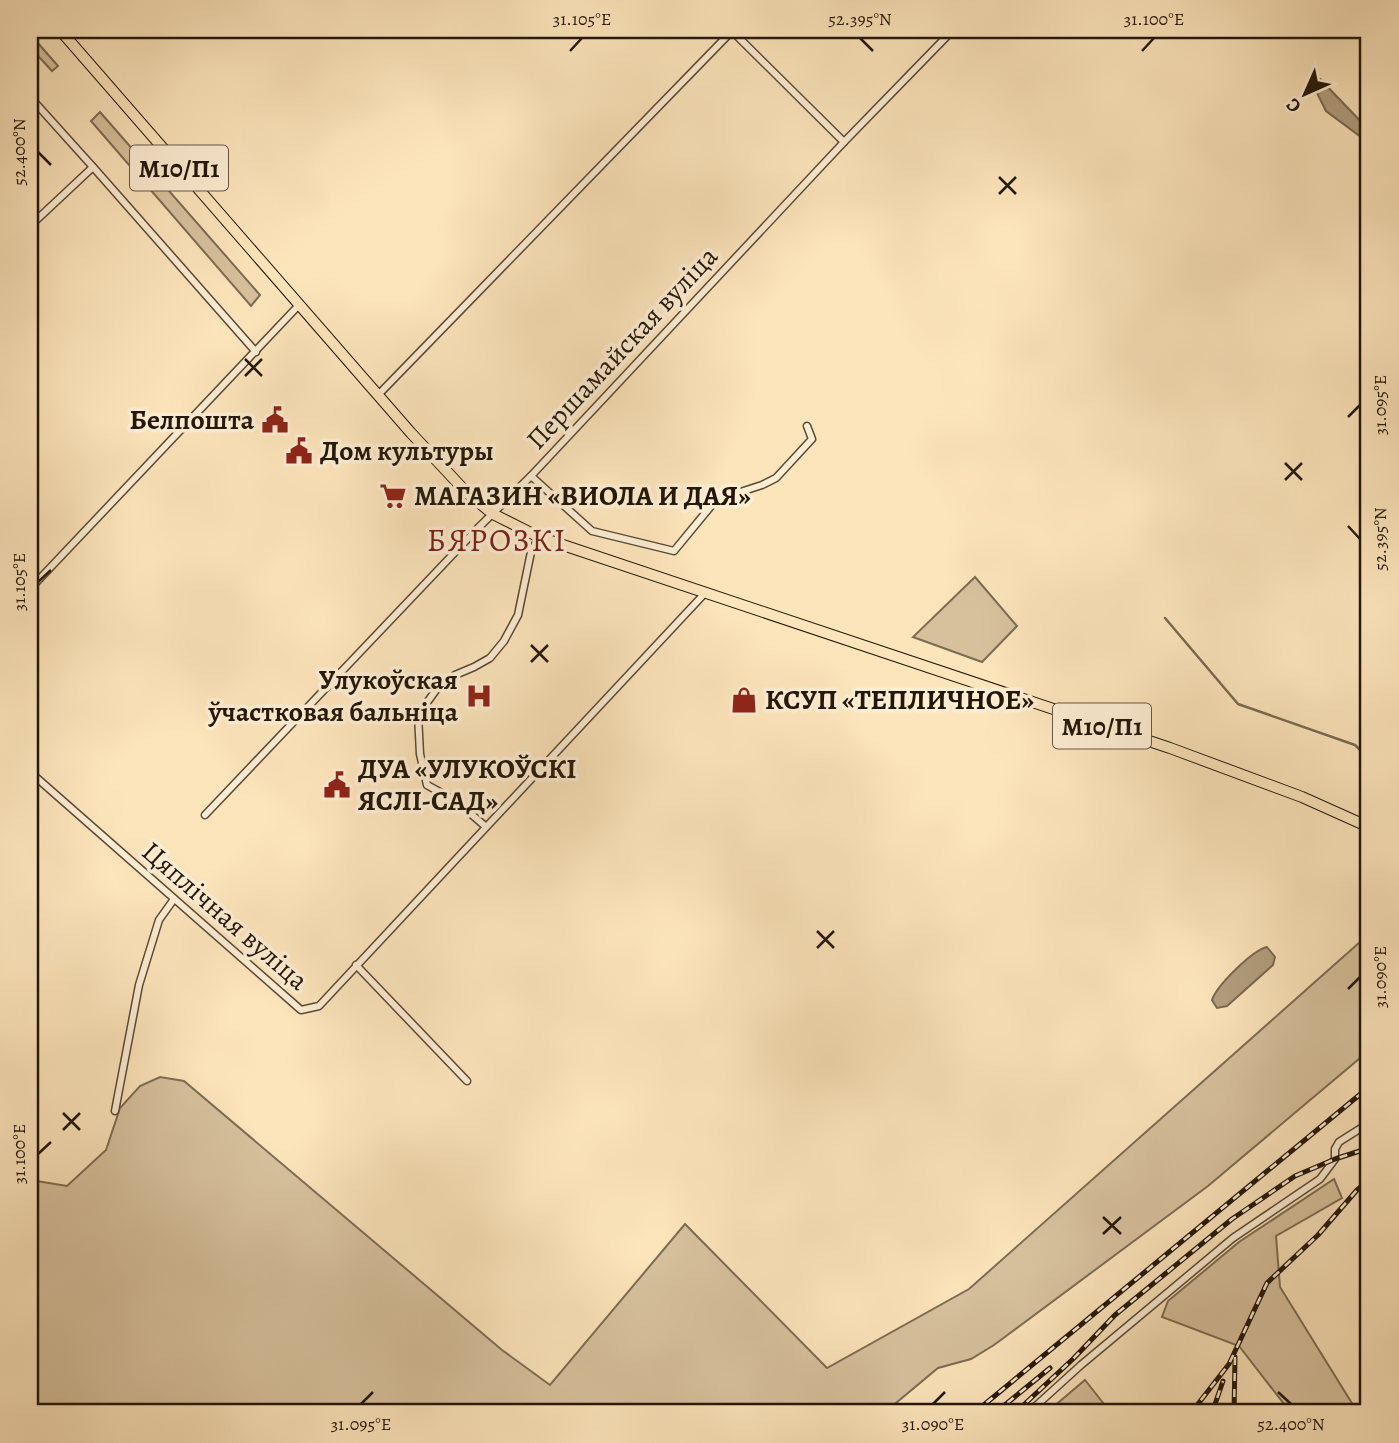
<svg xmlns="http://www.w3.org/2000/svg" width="1399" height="1443" font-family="Alegreya,serif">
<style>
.green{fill:#d7c19d;stroke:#7d6c52;stroke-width:2}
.water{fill:#b29e7e;stroke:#79684f;stroke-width:2}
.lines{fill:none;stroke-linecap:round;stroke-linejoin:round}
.stream{stroke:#79684f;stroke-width:2.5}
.street-casing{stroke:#594a35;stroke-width:9}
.primary-casing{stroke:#231708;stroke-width:12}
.street{stroke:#fdedd3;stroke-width:6}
.primary{stroke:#fce4bb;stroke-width:10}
.rail-casing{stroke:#231708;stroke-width:5}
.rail{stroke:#fdedd3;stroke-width:2.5;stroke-dasharray:8;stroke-linecap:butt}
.ticks{fill:none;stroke:#231708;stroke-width:2.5}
.labels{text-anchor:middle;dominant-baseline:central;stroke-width:7;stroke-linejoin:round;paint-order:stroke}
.shield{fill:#fdedd3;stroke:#645745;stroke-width:2}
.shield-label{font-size:26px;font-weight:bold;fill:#231708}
.street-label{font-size:28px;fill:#231708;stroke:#fdedd3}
.poi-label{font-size:28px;font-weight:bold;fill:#231708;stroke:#fdedd3;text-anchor:start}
.quarter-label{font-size:32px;letter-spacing:2px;fill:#7a1f14;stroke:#fdedd3}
.neatline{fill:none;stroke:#231708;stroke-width:2.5}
.ticks-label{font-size:18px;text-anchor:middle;fill:#231708}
</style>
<rect width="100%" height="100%" fill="#fce4bb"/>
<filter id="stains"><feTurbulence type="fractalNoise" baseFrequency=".00286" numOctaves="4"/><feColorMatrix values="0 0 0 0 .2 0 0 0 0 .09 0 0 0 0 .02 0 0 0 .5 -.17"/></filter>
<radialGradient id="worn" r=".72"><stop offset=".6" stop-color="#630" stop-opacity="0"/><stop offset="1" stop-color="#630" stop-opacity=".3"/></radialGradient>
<g class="green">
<polygon points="30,34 58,66 52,71 30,47"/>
<polygon points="100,112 260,295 251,306 91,121"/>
<polygon points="975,577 1017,626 982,662 913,637"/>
<polygon points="1369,934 1369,1049 1366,1053 1208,1186 994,1345 971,1359 938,1368 884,1413 30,1413 30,1180 67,1186 106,1150 120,1108 140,1086 160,1077 184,1081 502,1350 550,1385 685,1224 827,1368 969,1289"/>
<polygon points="1334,1179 1342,1198 1276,1236 1280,1287 1358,1413 1291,1413 1239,1346 1162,1317 1168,1301 1239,1242"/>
<polygon points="1085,1380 1111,1413 1046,1413"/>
</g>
<g class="water">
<polygon points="1320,79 1369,130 1369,143 1326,111 1313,85"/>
<path d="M1267,947l8,10 -2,8 -46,41 -10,2 -5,-8c5,-15 41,-50 55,-53z"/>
</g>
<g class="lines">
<polyline class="stream" points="1165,618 1238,704 1355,745 1369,759"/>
<g class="street-casing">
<g id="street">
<polyline points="732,31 844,142"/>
<polyline points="30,97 93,167"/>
<polyline points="30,226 93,167 256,352"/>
<polyline points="378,395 733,30"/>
<polyline points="531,476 592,531 674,551 716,500 762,485 776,478 812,439 807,426"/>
<polyline points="30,589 299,305"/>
<polyline points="30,772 301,1010 319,1006 706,592"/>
<polyline points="205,815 478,528 531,476 844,142 953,30"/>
<polyline points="485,826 456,801 427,785 420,754 418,715 436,690 455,675 474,667 490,658 504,641 518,615 531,552 539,537"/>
<polyline points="356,965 467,1081"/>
<polyline points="115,1111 139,985 159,920 174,899"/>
<polyline points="1028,1413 1081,1365 1233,1238 1320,1179 1335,1159 1335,1149 1339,1142 1369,1123"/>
</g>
</g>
<g class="primary-casing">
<polyline id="primary" points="60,30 411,433 466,492 493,514 539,537 1170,748 1302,797 1369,827"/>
</g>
<use href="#street" class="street"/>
<use href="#primary" class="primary"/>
<g class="rail-casing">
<g id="rail">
<polyline points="974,1413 1369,1087"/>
<polyline points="995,1413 1050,1368"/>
<polyline points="1015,1413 1074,1358 1115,1315 1232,1219 1295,1176 1335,1159 1369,1148"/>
<polyline points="1191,1413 1229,1364 1267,1283 1318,1235 1357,1190 1369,1180"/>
<polyline points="1212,1413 1223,1381"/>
<polyline points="1234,1413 1235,1357"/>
</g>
</g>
<use href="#rail" class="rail"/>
</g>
<path class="ticks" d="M860,38l13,13M570,51l12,-13M1142,51l12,-13M38,152l13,13M999,177l17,17M999,194l17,-17M245,359l17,17M245,376l17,-17M1348,417l12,-12M1285,463l17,17M1285,480l17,-17M1348,526l12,13M38,582l13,-12M531,645l17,17M531,662l17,-17M817,931l17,17M817,948l17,-17M1348,989l12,-12M63,1113l17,17M63,1130l17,-17M38,1154l13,-12M1103,1217l18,17M1103,1234l18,-17M1278,1392l13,12M361,1404l12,-12M933,1404l12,-12"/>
<defs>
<g id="civic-bare" transform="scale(2.1)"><path d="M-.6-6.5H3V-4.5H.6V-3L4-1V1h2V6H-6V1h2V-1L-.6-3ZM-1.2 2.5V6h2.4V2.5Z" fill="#8f2418" stroke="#fdedd3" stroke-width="2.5" paint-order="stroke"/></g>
<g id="supermarket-bare" transform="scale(2.1)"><path d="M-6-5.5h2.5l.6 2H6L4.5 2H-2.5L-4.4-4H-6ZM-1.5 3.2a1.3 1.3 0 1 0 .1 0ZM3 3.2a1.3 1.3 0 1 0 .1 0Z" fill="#8f2418" stroke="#fdedd3" stroke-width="2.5" paint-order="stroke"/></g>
<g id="hospital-bare" transform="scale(2.1)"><path d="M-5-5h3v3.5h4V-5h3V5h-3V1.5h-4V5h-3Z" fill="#8f2418" stroke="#fdedd3" stroke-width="2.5" paint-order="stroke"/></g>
<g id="shop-bare" transform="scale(2.1)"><path d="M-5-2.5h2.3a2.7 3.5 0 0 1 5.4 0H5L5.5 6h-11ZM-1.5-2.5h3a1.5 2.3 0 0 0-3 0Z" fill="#8f2418" stroke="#fdedd3" stroke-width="2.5" paint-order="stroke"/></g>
</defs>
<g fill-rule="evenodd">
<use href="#civic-bare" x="275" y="420"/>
<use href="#civic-bare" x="299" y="451"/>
<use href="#supermarket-bare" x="393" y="496"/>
<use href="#hospital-bare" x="479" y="696"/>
<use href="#shop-bare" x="744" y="700"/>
<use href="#civic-bare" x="337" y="785"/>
</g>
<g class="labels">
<g class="shield">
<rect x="130" y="145.5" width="98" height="45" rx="5"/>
<rect x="1053" y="703.5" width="98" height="45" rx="5"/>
</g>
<g class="shield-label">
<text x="179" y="168">М10/П1</text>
<text x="1102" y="726">М10/П1</text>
</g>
<g class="street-label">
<text transform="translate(622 348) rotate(-47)">Першамайская вуліца</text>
<text transform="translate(225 916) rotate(41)">Цяплічная вуліца</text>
</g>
<g class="poi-label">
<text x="254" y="420" text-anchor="end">Белпошта</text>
<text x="320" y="451">Дом культуры</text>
<text x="414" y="496">МАГАЗИН «ВИОЛА И ДАЯ»</text>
<text x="458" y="680" text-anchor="end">Улукоўская<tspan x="458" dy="32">ўчастковая бальніца</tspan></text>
<text x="765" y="700">КСУП «ТЕПЛИЧНОЕ»</text>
<text x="358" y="769">ДУА «УЛУКОЎСКІ<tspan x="358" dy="32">ЯСЛІ-САД»</tspan></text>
</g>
<g class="quarter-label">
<text x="497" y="540">БЯРОЗКІ</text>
</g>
</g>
<rect width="1399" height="1443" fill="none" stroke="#fce4bb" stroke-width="77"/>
<g transform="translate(1305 94) rotate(225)" stroke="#fdedd3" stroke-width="5" paint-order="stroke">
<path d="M0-5L12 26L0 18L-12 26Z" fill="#231708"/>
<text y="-10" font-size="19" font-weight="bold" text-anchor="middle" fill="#231708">С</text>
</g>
<rect x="38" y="38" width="1322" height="1366" class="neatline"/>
<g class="ticks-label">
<text x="582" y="25">31.105°E</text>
<text x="860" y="25">52.395°N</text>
<text x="1154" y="25">31.100°E</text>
<text transform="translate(19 152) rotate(-90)" y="6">52.400°N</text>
<text transform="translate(1380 405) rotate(-90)" y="6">31.095°E</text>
<text transform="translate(1380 539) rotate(-90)" y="6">52.395°N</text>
<text transform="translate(19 582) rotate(-90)" y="6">31.105°E</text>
<text transform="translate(1380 977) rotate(-90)" y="6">31.090°E</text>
<text transform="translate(19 1154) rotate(-90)" y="6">31.100°E</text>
<text x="361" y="1430">31.095°E</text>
<text x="933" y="1430">31.090°E</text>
<text x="1291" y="1430">52.400°N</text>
</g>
<rect width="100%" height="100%" filter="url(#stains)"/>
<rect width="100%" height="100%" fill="url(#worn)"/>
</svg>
